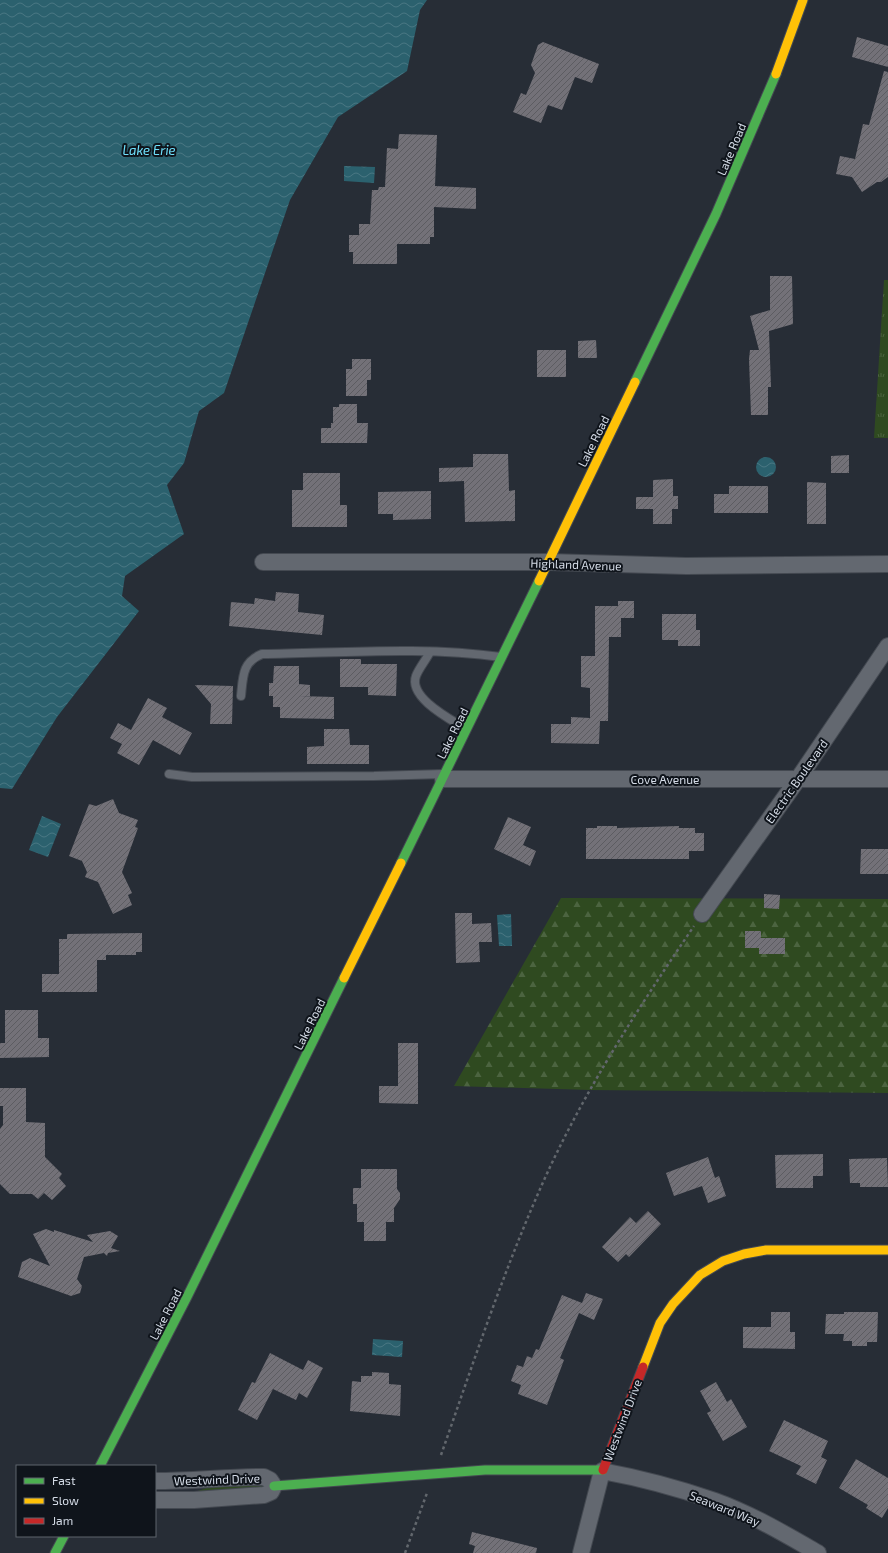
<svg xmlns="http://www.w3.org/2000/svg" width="888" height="1553" font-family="'Exo 2',sans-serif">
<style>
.forest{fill:url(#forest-firs)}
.park{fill:url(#park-tufts)}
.garden{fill:#2f4a20}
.water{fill:url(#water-waves)}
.building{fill:url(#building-hatch)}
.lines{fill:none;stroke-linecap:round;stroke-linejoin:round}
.lane-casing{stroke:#444951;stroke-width:10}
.street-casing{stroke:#444951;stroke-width:18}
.fast-casing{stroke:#444951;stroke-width:11}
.slow-casing{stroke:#444951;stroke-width:11}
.jam-casing{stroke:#444951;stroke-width:11}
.path{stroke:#62676d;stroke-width:2.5;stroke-dasharray:3 3;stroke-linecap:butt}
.lane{stroke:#636870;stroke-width:8}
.street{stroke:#636870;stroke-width:16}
.fast{stroke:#4caf50;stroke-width:9}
.slow{stroke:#ffc107;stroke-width:9}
.jam{stroke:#c62828;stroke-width:9}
.labels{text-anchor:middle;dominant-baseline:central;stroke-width:4;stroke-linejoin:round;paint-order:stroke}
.street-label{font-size:12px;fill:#d5dce7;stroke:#0f141b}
.water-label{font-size:13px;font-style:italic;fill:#6fe1fd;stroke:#0f141b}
</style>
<defs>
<pattern id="forest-firs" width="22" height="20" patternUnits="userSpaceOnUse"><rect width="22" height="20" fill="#2f4a20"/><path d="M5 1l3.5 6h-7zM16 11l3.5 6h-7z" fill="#4c6440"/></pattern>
<pattern id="park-tufts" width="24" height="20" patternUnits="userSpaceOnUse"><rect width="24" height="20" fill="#2f4a20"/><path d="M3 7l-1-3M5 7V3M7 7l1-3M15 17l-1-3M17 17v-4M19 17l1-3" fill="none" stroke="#4c6440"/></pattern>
<pattern id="water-waves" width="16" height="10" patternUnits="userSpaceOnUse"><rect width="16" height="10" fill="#2b616e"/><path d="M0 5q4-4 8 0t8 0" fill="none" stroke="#497783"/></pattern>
<pattern id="building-hatch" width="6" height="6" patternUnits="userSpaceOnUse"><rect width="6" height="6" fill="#737178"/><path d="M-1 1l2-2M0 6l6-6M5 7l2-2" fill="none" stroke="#5c5c61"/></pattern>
</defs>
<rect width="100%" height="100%" fill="#272d36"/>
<polygon class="forest" points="561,898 888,899 888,1093 590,1090 454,1086"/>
<polygon class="park" points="884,280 888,280 888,438 874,438"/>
<polygon class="garden" points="264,1482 270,1488 155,1495 155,1491 198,1491 220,1483"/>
<g class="water">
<polygon points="0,0 427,0 420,10 407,71 338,117 290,200 224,393 199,411 184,463 167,485 184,534 125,576 122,596 139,611 57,717 12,789 0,788"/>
<polygon points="344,166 375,167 374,183 344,181"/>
<circle cx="766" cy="467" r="10"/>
<polygon points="42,816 61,824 48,857 29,850"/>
<polygon points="511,914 512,946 499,946 497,915"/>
<polygon points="373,1339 403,1341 402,1357 372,1355"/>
</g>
<g class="building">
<polygon points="857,37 888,46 888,67 852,57"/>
<polygon points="543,42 599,64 592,83 575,77 562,110 548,105 541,123 513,112 521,93 526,95 535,73 531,65 538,45"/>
<polygon points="884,71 888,72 888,177 881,182 877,182 862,192 852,177 836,174 840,156 855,159 863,124 869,125"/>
<polygon points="399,134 437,135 435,186 476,188 476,209 434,207 434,237 430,237 430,244 397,244 397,264 353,264 353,252 349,252 349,235 359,235 359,224 370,224 372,190 378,190 379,187 385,187 387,148 398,149"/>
<polygon points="770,276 792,276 793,324 769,331 771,387 768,387 768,415 751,415 749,359 750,350 759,350 750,316 770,310"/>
<polygon points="596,340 597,358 578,358 578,341"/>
<rect x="537" y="350" width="29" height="27"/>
<polygon points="352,359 371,359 371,380 367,380 367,396 346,396 346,369 352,369"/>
<polygon points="339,404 357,404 357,423 368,423 367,443 321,443 321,428 331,428 331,423 333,423 333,407 339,407"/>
<polygon points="473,454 508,454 509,491 515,490 515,521 465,522 464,481 439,482 439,468 473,467"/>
<polygon points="849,455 849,473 831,473 831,456"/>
<polygon points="303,473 340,473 340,505 347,505 347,527 292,527 292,490 303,490"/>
<polygon points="673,479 673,496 678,496 678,509 672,509 672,524 653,524 653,509 636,509 636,497 653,497 653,480"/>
<polygon points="807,482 826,483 826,524 807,524"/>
<polygon points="729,486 768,486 768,513 714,513 714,494 729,494"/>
<polygon points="431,491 431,519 393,520 393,514 378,514 378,492"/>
<polygon points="276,592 299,594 298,612 324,615 322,635 229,626 231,602 254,604 255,598 275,601"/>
<polygon points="618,601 634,601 634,618 621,618 621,637 609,637 608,721 600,721 599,744 551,743 551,724 571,724 571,717 590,718 590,688 581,687 581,656 595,656 595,606 618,606"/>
<polygon points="662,614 696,614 696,630 700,630 700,646 678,646 678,640 662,640"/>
<polygon points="340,659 361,659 361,664 397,664 396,696 368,695 368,687 340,687"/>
<polygon points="274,666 299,666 299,684 310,685 310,696 299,696 334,697 334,719 280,718 280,707 273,707 273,696 269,696 269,683 273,683"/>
<polygon points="195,685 233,686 232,724 210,724 211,704"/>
<polygon points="148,698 167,708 162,717 192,733 180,755 153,740 139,765 117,753 122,744 110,738 118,723 131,730"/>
<polygon points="324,729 349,729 350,745 369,745 369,764 307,764 307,747 324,746"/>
<polygon points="113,799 119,813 138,820 135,827 138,828 122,872 132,893 128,895 132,905 113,914 98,882 85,877 87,872 82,861 69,856 89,804 96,806"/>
<polygon points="508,817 531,827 523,845 536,851 530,866 494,849"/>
<polygon points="597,826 617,826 617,828 679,826 679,828 695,828 695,833 704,833 704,851 689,851 689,859 586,859 586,828 597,828"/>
<polygon points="861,849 888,849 888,874 860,874"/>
<polygon points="764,894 780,895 779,909 764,908"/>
<polygon points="455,913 472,913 472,924 491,923 492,942 479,942 480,962 456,963"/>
<polygon points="745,931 761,931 761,938 785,938 785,954 759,954 759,948 745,948"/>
<polygon points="142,933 142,952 136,952 136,955 106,955 106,960 97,960 97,992 42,992 42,974 59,974 59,939 67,939 67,934"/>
<polygon points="5,1010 38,1010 38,1038 49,1038 49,1057 0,1058 0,1043 5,1043"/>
<polygon points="398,1043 418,1043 418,1104 379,1103 379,1086 398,1086"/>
<polygon points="0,1088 26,1088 26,1122 45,1123 45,1157 62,1174 59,1178 66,1186 52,1200 44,1193 38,1199 32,1194 10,1194 0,1184 0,1129 3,1125 3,1106 0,1106"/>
<polygon points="823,1154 823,1176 813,1176 813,1188 776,1188 775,1155"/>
<polygon points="708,1157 715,1178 719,1176 726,1196 708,1203 702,1186 674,1196 666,1173"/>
<polygon points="887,1158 888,1187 860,1187 860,1183 850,1183 849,1159"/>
<polygon points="361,1169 397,1169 397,1189 400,1193 400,1199 394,1208 394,1222 386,1222 386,1241 364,1241 364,1222 357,1222 357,1204 353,1204 353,1188 361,1188"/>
<polygon points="648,1211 661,1224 629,1257 626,1254 618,1262 602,1247 630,1217 636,1223"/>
<polygon points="46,1229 54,1232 54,1230 93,1242 87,1235 110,1231 118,1236 111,1248 120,1251 108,1253 107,1256 104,1253 84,1257 77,1279 82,1286 80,1293 71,1296 18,1277 22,1262 30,1258 50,1266 33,1234"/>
<polygon points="586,1293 603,1299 594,1320 579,1313 560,1358 564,1360 547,1405 518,1394 521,1385 511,1381 517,1365 523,1367 527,1356 532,1358 536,1349 539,1350 562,1295 582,1303"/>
<polygon points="771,1312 790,1312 790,1332 795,1332 795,1349 743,1348 743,1327 771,1327"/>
<polygon points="844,1312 878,1312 877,1342 867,1342 867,1346 852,1346 852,1341 843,1341 844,1334 825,1334 826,1314 844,1314"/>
<polygon points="270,1353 303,1370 308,1360 323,1368 307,1398 299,1393 296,1400 273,1389 257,1420 238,1410 252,1382 255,1383"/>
<polygon points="372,1372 389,1373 389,1384 401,1385 400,1416 350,1411 352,1381 361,1382 361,1376 372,1376"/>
<polygon points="716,1382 727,1402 731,1399 747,1427 723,1441 707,1413 711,1411 700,1391"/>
<polygon points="784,1420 828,1441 821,1457 827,1460 816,1484 796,1474 801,1466 769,1451"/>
<polygon points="856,1459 888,1478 888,1508 882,1518 866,1508 868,1505 839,1488"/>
<polygon points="472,1532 537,1548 536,1553 473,1553 475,1546 469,1544"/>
</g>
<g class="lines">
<g class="lane-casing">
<g id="lane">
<path d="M430,652c-4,8 -11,16 -14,24 -8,22 36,44 50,53"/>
<path d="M241,696c2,-19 1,-34 21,-42 79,-1 161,-8 239,3"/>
<polyline points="169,774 192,777 374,776 444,774"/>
</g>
</g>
<g class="street-casing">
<g id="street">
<polyline points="263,562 548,562 686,566 888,564"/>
<polyline points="443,779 888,779"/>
<polyline points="702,914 798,779 888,646"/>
<path d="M155,1481c37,0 73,-4 109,-4l6,3 4,6 -3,6 -7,3 -70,5h-39"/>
<path d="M581,1553l21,-82c38,7 76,17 113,30 36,13 70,33 103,52"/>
</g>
</g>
<g class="fast-casing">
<g id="fast">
<polyline points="635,382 716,214 776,74"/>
<polyline points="401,863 539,581"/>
<polyline points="100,1466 187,1297 344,978"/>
<polyline points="274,1486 485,1470 603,1470"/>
<polyline points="55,1553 64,1536"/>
</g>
</g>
<g class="slow-casing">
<g id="slow">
<polyline points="776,74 803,0"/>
<polyline points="539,581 635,382"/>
<polyline points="344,978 401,863"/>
<polyline points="643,1367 660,1323 673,1304 700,1275 723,1261 744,1254 766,1250 888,1250"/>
</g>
</g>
<g class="jam-casing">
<polyline id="jam" points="603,1470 643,1367"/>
</g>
<g class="path">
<path d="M441,1455c34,-97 66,-195 109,-288 40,-85 91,-163 144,-241"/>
<polyline points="405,1553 427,1493"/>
</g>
<use href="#lane" class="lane"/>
<use href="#street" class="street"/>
<use href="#fast" class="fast"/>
<use href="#slow" class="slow"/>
<use href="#jam" class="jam"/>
</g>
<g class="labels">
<g class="street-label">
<text transform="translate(731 149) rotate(-67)">Lake Road</text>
<text transform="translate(593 441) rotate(-64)">Lake Road</text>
<text transform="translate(576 564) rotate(2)">Highland Avenue</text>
<text transform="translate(452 733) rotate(-64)">Lake Road</text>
<text x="665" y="779">Cove Avenue</text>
<text transform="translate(796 781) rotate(-55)">Electric Boulevard</text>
<text transform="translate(309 1024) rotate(-64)">Lake Road</text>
<text transform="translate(165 1314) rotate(-63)">Lake Road</text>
<text transform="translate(622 1420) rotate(-69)">Westwind Drive</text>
<text transform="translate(217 1479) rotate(-2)">Westwind Drive</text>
<text transform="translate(725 1508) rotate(22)">Seaward Way</text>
</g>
<g class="water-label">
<text x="149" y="150">Lake Erie</text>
</g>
</g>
<rect x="16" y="1465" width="140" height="72" fill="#0f141b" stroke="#5e646d"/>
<rect x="24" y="1478" width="20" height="6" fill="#4caf50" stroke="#5e646d"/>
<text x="52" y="1485" font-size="12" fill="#d5dce7">Fast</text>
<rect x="24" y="1498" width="20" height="6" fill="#ffc107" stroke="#5e646d"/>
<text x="52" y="1505" font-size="12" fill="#d5dce7">Slow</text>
<rect x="24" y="1518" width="20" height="6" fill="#c62828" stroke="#5e646d"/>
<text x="52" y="1525" font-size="12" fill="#d5dce7">Jam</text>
</svg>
